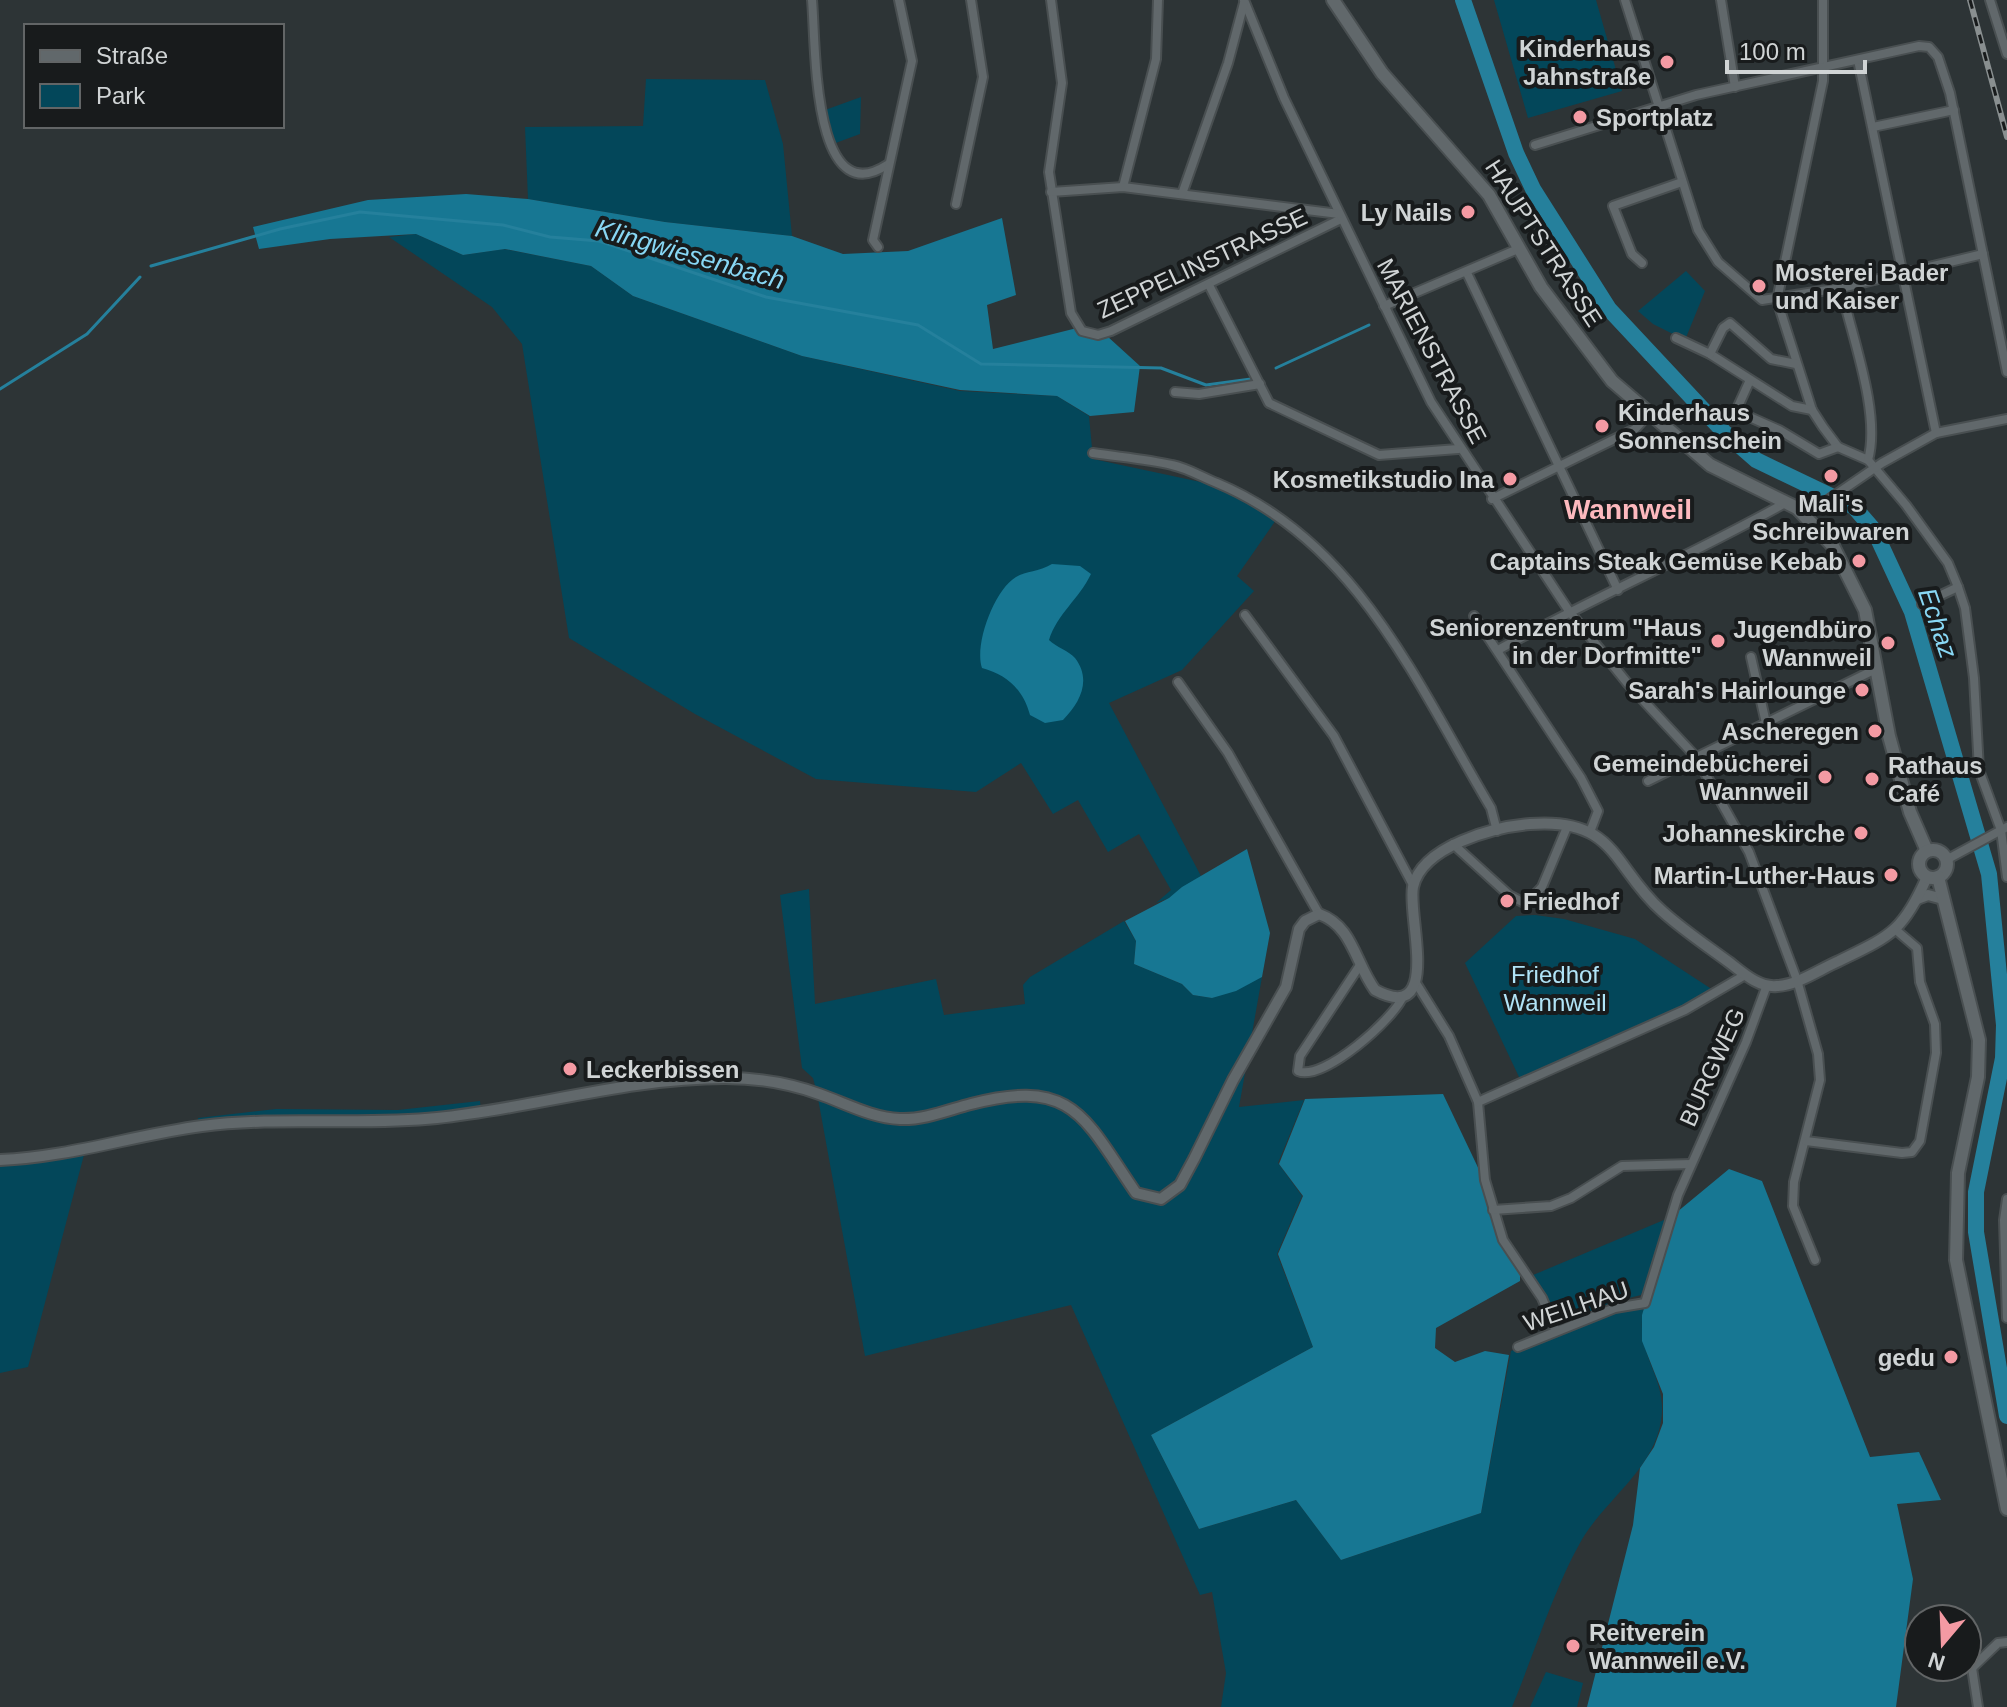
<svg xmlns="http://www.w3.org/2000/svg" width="2007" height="1707" font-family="Arial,sans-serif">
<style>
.green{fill:#03475a}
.forest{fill:#177793}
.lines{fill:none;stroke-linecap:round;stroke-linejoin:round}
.stream{stroke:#25809c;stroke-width:3}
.river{stroke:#25809c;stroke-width:16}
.minor-casing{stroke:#494f51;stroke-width:12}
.tertiary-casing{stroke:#494f51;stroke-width:14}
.secondary-casing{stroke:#494f51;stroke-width:16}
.minor{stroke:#61686b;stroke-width:8}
.tertiary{stroke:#61686b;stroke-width:10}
.secondary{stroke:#61686b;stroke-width:12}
.rail-casing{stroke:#898f90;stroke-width:6}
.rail{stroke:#181b1c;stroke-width:3;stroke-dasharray:9;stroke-linecap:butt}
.poi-dot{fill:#f49aa3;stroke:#181b1c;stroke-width:3}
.labels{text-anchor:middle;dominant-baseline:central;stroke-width:8;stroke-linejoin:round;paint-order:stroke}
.poi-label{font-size:24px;font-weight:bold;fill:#d0d4d5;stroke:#181b1c;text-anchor:end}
.street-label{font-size:24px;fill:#d0d4d5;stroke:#181b1c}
.park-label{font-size:24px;fill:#b1e4f7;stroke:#181b1c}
.water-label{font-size:26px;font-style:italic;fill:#88d7f4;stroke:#181b1c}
.quarter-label{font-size:28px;font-weight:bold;fill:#fdb9be;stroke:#181b1c}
</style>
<rect width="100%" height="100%" fill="#2d3436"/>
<g class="green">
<polygon points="1494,0 1596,0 1622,91 1528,118"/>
<polygon points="646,79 765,80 783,144 792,236 665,222 528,199 525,127 643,126"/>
<polygon points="861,97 860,134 833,144 825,110"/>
<polygon points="416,234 463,255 504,249 591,266 633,296 802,356 960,391 1057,396 1089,416 1093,459 1210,484 1278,517 1237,576 1254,591 1182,670 1109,703 1201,876 1169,898 1156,903 1171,890 1139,834 1108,852 1078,800 1053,814 1021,763 976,792 816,779 695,714 569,638 522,344 492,307 389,237"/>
<polygon points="1686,271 1705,291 1685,340 1653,324 1638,311"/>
<path d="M809,889l6,115 121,-25 8,36 81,-11 -2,-19 7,-8 94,-56 12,20 -2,23 48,20 11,11 19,3 50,-21 -23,130 65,-7 -26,63 24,33 -25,58 36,93 -162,88 48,94 97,-29 45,60 140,-47 30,-162 102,-42 32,-6c-14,50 24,73 16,118 -8,50 -58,80 -81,122 -26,46 -47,114 -68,164h-291l5,-34 -14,-81 -12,3 -129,-290 -206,51 -48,-263 -4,-15 -11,-10 -22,-173z"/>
<polygon points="1535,915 1564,919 1635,939 1713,990 1691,1004 1520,1079 1465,963 1516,916"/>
<polygon points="480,1101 481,1112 199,1126 198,1118 276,1109 398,1110"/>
<polygon points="85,1151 28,1367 0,1373 0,1160"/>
<polygon points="1671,1217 1641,1295 1613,1302 1558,1324 1526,1278"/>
<polygon points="1546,1672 1583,1683 1577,1707 1530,1707"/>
</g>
<g class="forest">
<polygon points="466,194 528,199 665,222 792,236 843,254 908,251 1002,218 1016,295 987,305 993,349 1085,326 1107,336 1140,366 1134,412 1090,416 1057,396 960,390 802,356 633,296 591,266 505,249 463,255 416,234 330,239 259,249 253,227 368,200"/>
<path d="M1052,564l28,2 11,8c-12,25 -34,40 -42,66 7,7 20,11 26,18 17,22 5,45 -12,62l-18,3 -15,-8c-7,-26 -23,-40 -48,-47 -8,-23 12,-78 34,-91 10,-6 23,-5 36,-13z"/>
<polygon points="1247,849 1270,933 1262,977 1236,991 1212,998 1193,995 1182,984 1134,964 1136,941 1125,921 1169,898 1182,887"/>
<polygon points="1443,1094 1483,1178 1492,1210 1520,1272 1520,1281 1436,1328 1435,1348 1455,1362 1485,1351 1509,1355 1481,1513 1341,1560 1296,1500 1199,1529 1151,1435 1313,1347 1278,1254 1303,1196 1279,1164 1305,1099"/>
<polygon points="1729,1169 1762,1181 1870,1457 1919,1452 1941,1500 1897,1504 1913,1579 1896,1707 1587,1707 1633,1525 1640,1468 1654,1447 1663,1423 1663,1394 1642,1341 1642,1315 1671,1217"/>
</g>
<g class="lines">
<g class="stream">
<polyline points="151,266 280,229 360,212 503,225 550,237 599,241 766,297 918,325 981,364 1161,368 1206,385 1251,379"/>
<polyline points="1276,368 1369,325"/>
<polyline points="0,389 87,334 140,277"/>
</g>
<polyline class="river" points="1463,0 1516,153 1533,189 1609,309 1724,432 1756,460 1854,507 1874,530 1912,612 1989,874 2004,1025 2003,1058 1976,1192 1976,1232 2007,1416"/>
<g class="minor-casing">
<g id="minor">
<path d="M812,0c4,41 -1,214 75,165"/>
<polyline points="1051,0 1062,83 1049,172 1071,313 1082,331 1098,335 1111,331 1341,219"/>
<polyline points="1244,0 1284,98 1431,402 1569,611 1628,684 1696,757 1749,852 1797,980 1818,1054 1820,1080 1794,1182 1793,1206 1815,1260"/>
<polyline points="1625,0 1698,230 1718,262 1762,300 1841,288 1983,254"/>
<polyline points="1721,0 1735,87"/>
<polyline points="1823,0 1823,81 1777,300 1812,410 1823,427 1838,447 1868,460 1906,505 1948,563 1958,587 1965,608 1974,678 1979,770 2001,830 2007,877"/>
<polyline points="1990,0 2007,54"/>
<polyline points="1858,60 1936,433"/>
<polyline points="1873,127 1954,110"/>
<polyline points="1535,145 1696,95 1919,46 1929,47 1938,57 1950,93 2007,372"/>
<polyline points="1123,187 1156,59 1158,0"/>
<polyline points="1051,192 1123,187 1339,214"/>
<polyline points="1182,194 1228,63 1244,3"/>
<polyline points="956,204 983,77 971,0"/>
<polyline points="878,247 873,240 912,61 899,0"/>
<polyline points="1642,263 1632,254 1613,206 1682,182"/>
<polyline points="1467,273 1618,590"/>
<polyline points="1209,285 1269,403 1379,455 1458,449"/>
<path d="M1841,288c11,49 40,126 27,172"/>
<polyline points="1384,306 1518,249"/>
<polyline points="1676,338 1710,354 1792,406 1812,410"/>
<polyline points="1710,354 1723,328 1730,323 1771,359 1796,364"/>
<polyline points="1750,380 1736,411 1779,430 1819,454 1838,447"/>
<polyline points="1175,392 1199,394 1260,384"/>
<path d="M1093,453c26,4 53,6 79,12 15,3 30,12 45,18 141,59 200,201 274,325l6,23"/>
<polyline points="1492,499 1635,429 1649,414"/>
<polyline points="1806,515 1882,463 1936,433 2007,419"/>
<polyline points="1922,604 1958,587"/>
<polyline points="1245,615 1334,736 1413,885"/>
<polyline points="1474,616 1581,778 1598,811 1590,832"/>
<path d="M1498,650c95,-52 194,-95 289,-148"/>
<polyline points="1751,657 1766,723"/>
<polyline points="1178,682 1228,753 1319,914"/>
<polyline points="1648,781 1876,669"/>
<polyline points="1453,844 1509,895 1526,904 1542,887 1567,827"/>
<polyline points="1946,860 2007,827"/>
<path d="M1360,965l-60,91 -2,15c25,11 97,-53 105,-75"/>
<polyline points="1416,983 1449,1036 1478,1102 1485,1180 1503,1240 1542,1298 1556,1331"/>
<polyline points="1478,1102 1685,1010 1745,975"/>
<polyline points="1806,1141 1902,1153 1912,1152 1920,1141 1936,1053 1935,1024 1920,982 1917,948 1896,930"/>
<polyline points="2007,1199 2004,1220 2007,1318"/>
<polyline points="1493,1210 1551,1206 1571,1198 1622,1166 1691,1164"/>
<polyline points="1518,1347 1615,1308 1645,1303 1678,1195 1746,1042 1767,985"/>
<polyline points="1972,1668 1998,1643 2007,1642"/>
<polyline points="1972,1668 1978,1707"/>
</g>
</g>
<g class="tertiary-casing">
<g id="tertiary">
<polyline points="1917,899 1928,895 1943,899"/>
<path d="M0,1160c70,-3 134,-25 202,-34 79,-10 157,0 235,-8 96,-10 191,-40 288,-40 32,0 64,5 94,16 26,9 53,24 81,25 24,1 48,-9 71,-15 103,-27 114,15 165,89l25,6 19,-14 14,-26 39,-79 53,-93 13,-58 6,-8 14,-7c34,12 36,49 56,76 68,36 32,-74 38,-103 9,-41 81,-60 117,-63 87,-7 83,44 132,87 21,19 45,35 68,52 13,10 29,25 47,23 21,-1 43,-17 62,-25 51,-25 64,-29 88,-84"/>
</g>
</g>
<g class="secondary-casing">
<g id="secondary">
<polyline points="1333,0 1382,73 1489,195 1541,287 1612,381 1710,465 1797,508 1833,546 1865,610 1889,736 1910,812 1927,851"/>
<circle cx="1933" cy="864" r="14"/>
<polyline points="1938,877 1979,1040 1978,1077 1958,1173 1956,1260 2007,1509"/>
</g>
</g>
<use href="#minor" class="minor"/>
<use href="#tertiary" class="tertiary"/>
<use href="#secondary" class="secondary"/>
<g class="rail-casing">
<polyline id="rail" points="1970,0 2007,137"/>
</g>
<use href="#rail" class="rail"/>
</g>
<g class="poi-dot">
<circle cx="1667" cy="62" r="8"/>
<circle cx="1580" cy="117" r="8"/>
<circle cx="1468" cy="212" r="8"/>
<circle cx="1759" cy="286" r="8"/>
<circle cx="1602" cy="426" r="8"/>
<circle cx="1831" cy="476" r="8"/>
<circle cx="1510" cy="479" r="8"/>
<circle cx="1859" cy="561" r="8"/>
<circle cx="1718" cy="641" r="8"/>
<circle cx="1888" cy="643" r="8"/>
<circle cx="1862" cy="690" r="8"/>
<circle cx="1875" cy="731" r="8"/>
<circle cx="1825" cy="777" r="8"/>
<circle cx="1872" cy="779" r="8"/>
<circle cx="1861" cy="833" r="8"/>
<circle cx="1891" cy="875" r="8"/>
<circle cx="1507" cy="901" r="8"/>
<circle cx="570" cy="1069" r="8"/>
<circle cx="1951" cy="1357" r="8"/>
<circle cx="1573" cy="1646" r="8"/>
</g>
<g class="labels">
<g class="poi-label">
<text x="1651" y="48">Kinderhaus<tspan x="1651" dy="28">Jahnstraße</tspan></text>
<text x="1596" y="117" text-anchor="start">Sportplatz</text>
<text x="1452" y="212">Ly Nails</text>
<text x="1775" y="272" text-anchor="start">Mosterei Bader<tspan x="1775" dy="28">und Kaiser</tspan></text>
<text x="1618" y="412" text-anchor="start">Kinderhaus<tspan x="1618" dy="28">Sonnenschein</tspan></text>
<text x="1494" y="479">Kosmetikstudio Ina</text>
<text x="1831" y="503" text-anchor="middle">Mali's<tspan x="1831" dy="28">Schreibwaren</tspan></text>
<text x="1843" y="561">Captains Steak Gemüse Kebab</text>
<text x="1702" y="627">Seniorenzentrum "Haus<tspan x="1702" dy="28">in der Dorfmitte"</tspan></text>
<text x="1872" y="629">Jugendbüro<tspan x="1872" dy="28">Wannweil</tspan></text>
<text x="1846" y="690">Sarah's Hairlounge</text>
<text x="1859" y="731">Ascheregen</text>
<text x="1809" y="763">Gemeindebücherei<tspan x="1809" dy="28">Wannweil</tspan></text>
<text x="1888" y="765" text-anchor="start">Rathaus<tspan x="1888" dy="28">Café</tspan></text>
<text x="1845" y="833">Johanneskirche</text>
<text x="1875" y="875">Martin-Luther-Haus</text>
<text x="1523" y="901" text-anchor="start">Friedhof</text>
<text x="586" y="1069" text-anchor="start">Leckerbissen</text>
<text x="1935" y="1357">gedu</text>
<text x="1589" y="1632" text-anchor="start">Reitverein<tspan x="1589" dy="28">Wannweil e.V.</tspan></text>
</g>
<g class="street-label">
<text transform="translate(1544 243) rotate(57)">HAUPTSTRASSE</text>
<text transform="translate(1202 263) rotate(-25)">ZEPPELINSTRASSE</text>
<text transform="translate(1432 351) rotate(62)">MARIENSTRASSE</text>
<text transform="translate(1712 1067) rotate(-66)">BURGWEG</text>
<text transform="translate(1576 1306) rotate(-19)">WEILHAU</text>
</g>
<g class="park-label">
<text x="1555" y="974">Friedhof<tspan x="1555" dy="28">Wannweil</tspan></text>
</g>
<g class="water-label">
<text transform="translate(690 254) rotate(16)">Klingwiesenbach</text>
<text transform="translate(1938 623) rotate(71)">Echaz</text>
</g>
<g class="quarter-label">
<text x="1628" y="509">Wannweil</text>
</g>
</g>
<rect x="24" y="24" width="260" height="104" fill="#181b1c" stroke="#626566" stroke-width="2"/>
<rect x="40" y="50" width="40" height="12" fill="#61686b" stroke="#626566" stroke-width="2"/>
<text x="96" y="64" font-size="24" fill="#d0d4d5">Straße</text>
<rect x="40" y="84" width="40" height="24" fill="#03475a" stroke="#626566" stroke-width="2"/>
<text x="96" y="104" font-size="24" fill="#d0d4d5">Park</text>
<g transform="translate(1943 1643) rotate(199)"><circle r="38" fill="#181b1c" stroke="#626566" stroke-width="2"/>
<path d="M0-6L14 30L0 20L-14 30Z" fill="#f49aa3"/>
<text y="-12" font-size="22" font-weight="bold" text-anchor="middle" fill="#d0d4d5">N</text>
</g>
<path d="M1727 60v12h138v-12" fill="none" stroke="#d0d4d5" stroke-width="4"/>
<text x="1739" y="60" font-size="24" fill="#d0d4d5" stroke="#181b1c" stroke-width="6" paint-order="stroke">100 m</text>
</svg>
